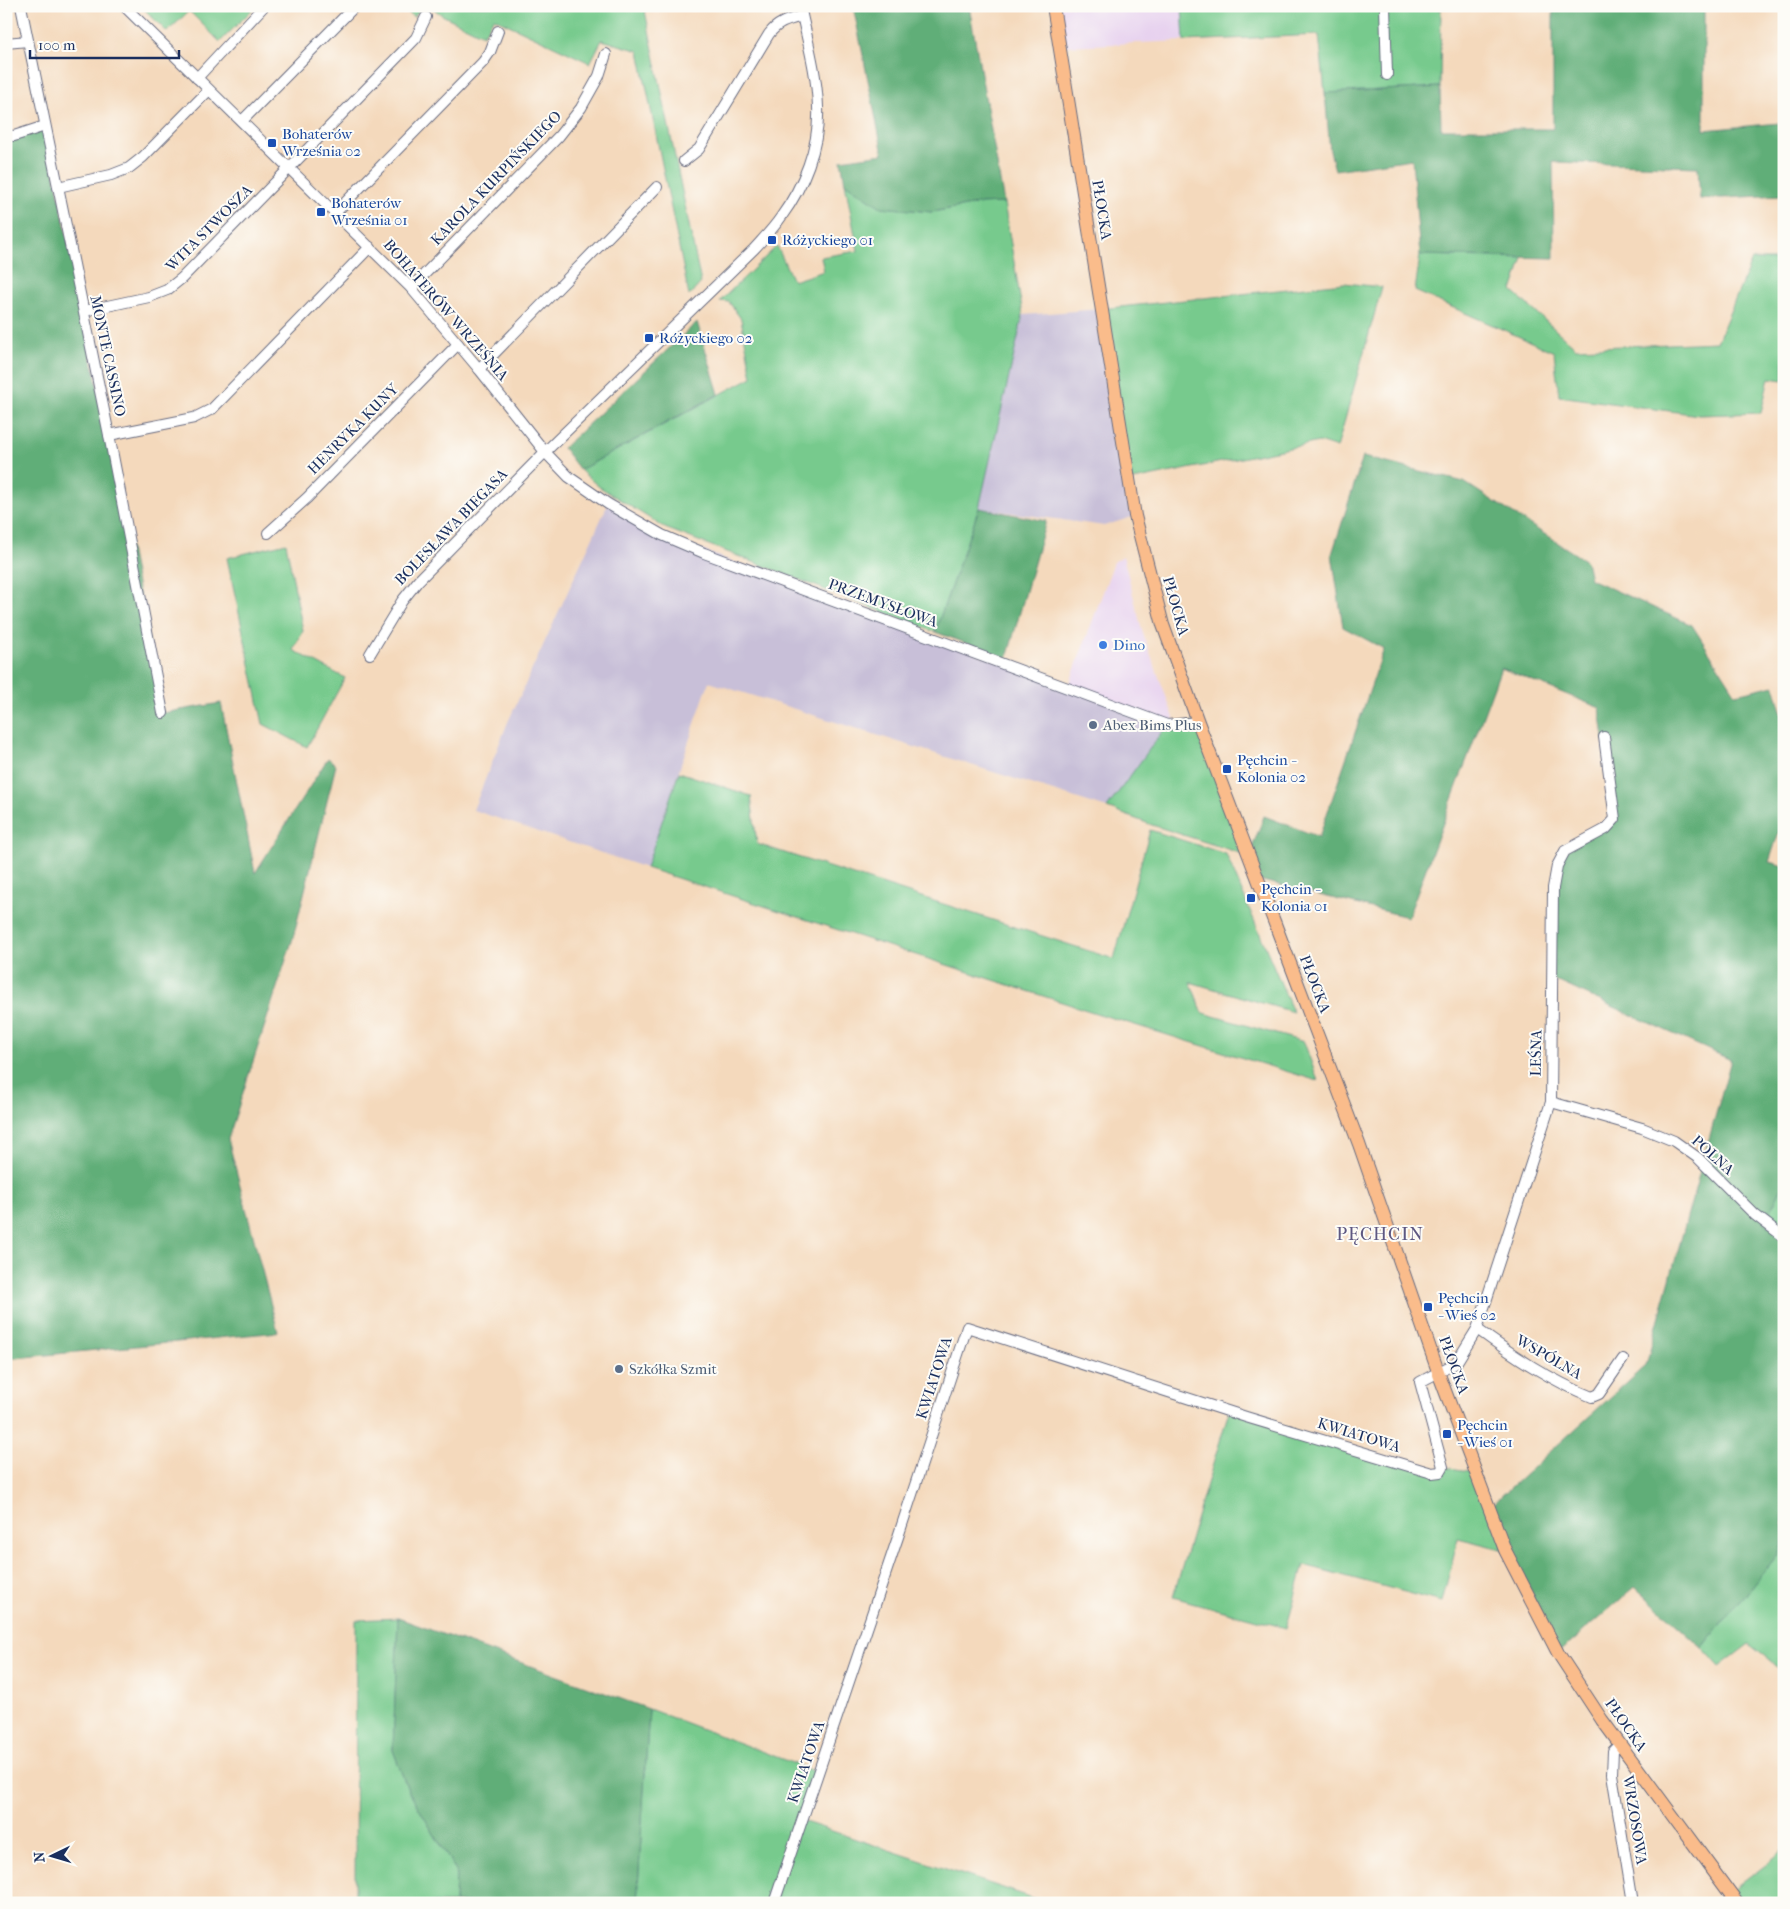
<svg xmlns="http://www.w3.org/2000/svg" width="1790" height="1909" font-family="'IM FELL French Canon',serif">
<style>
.built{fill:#e7d2ef}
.industrial{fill:#c8bfd8}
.green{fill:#77ca8d;stroke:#497c76}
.forest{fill:#61ae78;stroke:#3e6e6b}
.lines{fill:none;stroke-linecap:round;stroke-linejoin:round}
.minor-casing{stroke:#676a7f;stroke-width:12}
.major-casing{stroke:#676a7f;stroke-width:14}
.minor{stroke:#fff;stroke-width:10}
.major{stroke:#fabc8b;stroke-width:12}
.transit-dot{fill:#1a4fb4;stroke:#fdfcf7;stroke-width:2}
.shop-dot{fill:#3f7fe0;stroke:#fdfcf7;stroke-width:2}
.service-dot{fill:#5c6f8a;stroke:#fdfcf7;stroke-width:2}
.labels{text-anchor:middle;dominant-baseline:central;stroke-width:4;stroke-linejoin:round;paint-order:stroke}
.transit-label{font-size:15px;fill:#164399;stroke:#fdfcf7;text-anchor:start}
.street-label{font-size:15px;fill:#1b2f5e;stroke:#fdfcf7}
.shop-label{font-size:15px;fill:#366cbe;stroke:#fdfcf7;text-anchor:start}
.service-label{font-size:15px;fill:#4e5e75;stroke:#fdfcf7;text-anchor:start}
.quarter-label{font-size:18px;letter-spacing:1px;fill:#5e5882;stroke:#fdfcf7}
</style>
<rect width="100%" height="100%" fill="#fdfcf7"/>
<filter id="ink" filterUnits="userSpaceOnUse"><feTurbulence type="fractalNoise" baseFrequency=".02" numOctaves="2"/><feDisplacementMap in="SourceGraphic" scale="10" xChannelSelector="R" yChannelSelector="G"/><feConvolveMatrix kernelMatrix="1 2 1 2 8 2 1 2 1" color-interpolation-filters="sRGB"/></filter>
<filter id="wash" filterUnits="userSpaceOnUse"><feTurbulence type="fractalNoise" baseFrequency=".0096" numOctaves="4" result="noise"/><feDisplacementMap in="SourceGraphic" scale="20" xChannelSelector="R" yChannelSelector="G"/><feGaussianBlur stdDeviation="1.12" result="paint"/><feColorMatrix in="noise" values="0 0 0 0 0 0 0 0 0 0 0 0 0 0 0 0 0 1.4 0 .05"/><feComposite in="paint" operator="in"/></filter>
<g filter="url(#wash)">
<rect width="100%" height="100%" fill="#f4d9bc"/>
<g class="built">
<polygon points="1058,6 1182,6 1184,41 1066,46"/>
<polygon points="1123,556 1143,634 1174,718 1167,725 1068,688 1114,562"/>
</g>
<g class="industrial">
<polygon points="1101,309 1135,516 1104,526 979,508 1023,315"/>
<polygon points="608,504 662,535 1167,725 1107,808 709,682 646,868 473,810 508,722"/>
</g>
<g class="green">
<polygon points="141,6 256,6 220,42 189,11 167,32"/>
<polygon points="400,6 423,6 414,17"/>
<polygon points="430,6 644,6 701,283 689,296 639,51 602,40 590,63 494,18 483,35 442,15"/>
<polygon points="1182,6 1441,6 1440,87 1325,93 1319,35 1184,41"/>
<polygon points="845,183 882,207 932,212 977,204 1004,203 1023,315 979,508 935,632 665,528 598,486 580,470 752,377 741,319 729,302 720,301 777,246 793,281 824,271 821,257 858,251"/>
<polygon points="1420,255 1523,258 1512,291 1576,348 1717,342 1752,260 1784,260 1784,380 1769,378 1761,413 1699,415 1559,396 1554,352 1415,291"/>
<polygon points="1344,283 1382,287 1337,448 1319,442 1129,481 1101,309"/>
<polygon points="286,543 303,631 293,650 345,678 307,747 263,724 227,558"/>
<polygon points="1198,722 1249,856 1152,825 1107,808 1167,725"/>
<polygon points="679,772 751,796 757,844 1114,959 1150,830 1226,854 1293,1012 1190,982 1203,1013 1304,1042 1318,1081 1099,1014 646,868"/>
<polygon points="1784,1182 1784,1237 1765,1223"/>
<polygon points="1229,1411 1432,1473 1443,1467 1476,1472 1505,1550 1458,1538 1442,1602 1304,1565 1286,1628 1173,1597"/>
<polygon points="1784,1538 1784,1672 1749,1644 1719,1667 1702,1648 1779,1553"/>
<polygon points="398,1618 393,1750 408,1790 456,1871 455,1903 355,1903 356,1620"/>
<polygon points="649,1709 819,1773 802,1821 1048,1903 637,1903"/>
<polygon points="1784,1850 1784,1903 1737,1903 1729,1892"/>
</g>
<g class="forest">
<polygon points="853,6 969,6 1004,203 977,204 932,212 881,207 845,183 841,160 883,154"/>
<polygon points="1553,6 1704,6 1704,130 1780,123 1780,149 1784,149 1784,195 1700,199 1698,167 1553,162 1554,258 1420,255 1412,159 1335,170 1330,151 1325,93 1440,87 1441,129 1553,129"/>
<polygon points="45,126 163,713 221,703 255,873 328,758 336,765 293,938 228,1139 278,1332 6,1359 6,135"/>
<polygon points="697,322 719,394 580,470 563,448"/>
<polygon points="1363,457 1464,482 1586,561 1590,579 1692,625 1736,694 1774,685 1784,722 1784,816 1769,862 1784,866 1784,1182 1765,1223 1784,1237 1784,1538 1779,1553 1702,1648 1635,1587 1558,1653 1489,1507 1646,1365 1731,1060 1552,979 1553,888 1565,851 1615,819 1600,708 1501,668 1408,917 1259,880 1249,856 1264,816 1319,837 1384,649 1343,627 1332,554"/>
<polygon points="979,508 1046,521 1007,658 935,632"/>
<polygon points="398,1618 649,1709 637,1903 455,1903 456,1871 408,1790 393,1750"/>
</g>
</g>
<g filter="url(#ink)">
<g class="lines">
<g class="minor-casing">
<g id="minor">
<polyline points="21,6 109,435 163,713"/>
<polyline points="124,6 411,288 479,369 545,452 569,477 608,504 662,535 704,553 1167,725 1198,722"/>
<polyline points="1385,6 1387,75"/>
<polyline points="6,43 28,41"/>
<polyline points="197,78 264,6"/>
<polyline points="242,121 355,6"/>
<polyline points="6,135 14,136 45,126"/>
<path d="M684,161l15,-12 70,-115c9,-12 19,-14 33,-18"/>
<polyline points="58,187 111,175 129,168 143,157 209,90"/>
<polyline points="335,213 483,62 490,52 498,31"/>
<polyline points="411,288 559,136 581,108 599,76 606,54"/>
<polyline points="84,311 149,297 167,290 182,278 416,38 426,17"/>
<polyline points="479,369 657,187"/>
<polyline points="109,435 194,418 212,409 370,247"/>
<polyline points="268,533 307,498 458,344"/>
<path d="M370,654l32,-53 16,-20 127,-129 209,-203c9,-10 19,-20 27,-32 22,-30 39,-71 37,-110 -1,-33 -11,-68 -18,-101"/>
<polyline points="1551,1102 1642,1128 1674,1141 1698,1158 1755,1215 1784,1237"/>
<path d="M1477,1329c37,27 73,51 115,68l7,-3 24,-35"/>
<polyline points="1620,1744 1613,1751 1612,1774 1633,1903"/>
<polyline points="774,1903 898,1537 967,1327 1246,1417 1432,1473 1440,1472 1443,1467 1420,1382 1456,1363 1477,1329 1551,1102 1553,888 1557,866 1565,851 1606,829 1615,819 1604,737"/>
</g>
</g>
<g class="major-casing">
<polyline id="major" points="1053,6 1135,516 1163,625 1198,722 1359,1144 1441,1380 1505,1550 1558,1653 1602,1720 1737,1903"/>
</g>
<use href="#minor" class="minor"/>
<use href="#major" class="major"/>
</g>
</g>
<g class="transit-dot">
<rect x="267" y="138" width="10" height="10" rx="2.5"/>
<rect x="316" y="207" width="10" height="10" rx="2.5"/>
<rect x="767" y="235" width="10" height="10" rx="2.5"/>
<rect x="644" y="333" width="10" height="10" rx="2.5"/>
<rect x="1222" y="764" width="10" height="10" rx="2.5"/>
<rect x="1246" y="893" width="10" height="10" rx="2.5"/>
<rect x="1423" y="1302" width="10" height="10" rx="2.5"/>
<rect x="1442" y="1429" width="10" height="10" rx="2.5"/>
</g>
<circle class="shop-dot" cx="1103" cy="645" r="5"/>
<g class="service-dot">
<circle cx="1093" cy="725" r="5"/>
<circle cx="619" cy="1369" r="5"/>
</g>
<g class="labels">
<g class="transit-label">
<text x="282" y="134">Bohaterów<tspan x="282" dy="17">Września 02</tspan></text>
<text x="331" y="203">Bohaterów<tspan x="331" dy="17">Września 01</tspan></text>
<text x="782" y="240">Różyckiego 01</text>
<text x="659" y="338">Różyckiego 02</text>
<text x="1237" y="760">Pęchcin -<tspan x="1237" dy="17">Kolonia 02</tspan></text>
<text x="1261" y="889">Pęchcin -<tspan x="1261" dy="17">Kolonia 01</tspan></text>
<text x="1438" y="1298">Pęchcin<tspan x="1438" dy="17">- Wieś 02</tspan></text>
<text x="1457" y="1425">Pęchcin<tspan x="1457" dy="17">- Wieś 01</tspan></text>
</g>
<g class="street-label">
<text transform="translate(496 178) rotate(-46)">KAROLA KURPIŃSKIEGO</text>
<text transform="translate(1102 210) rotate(81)">PŁOCKA</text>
<text transform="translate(209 228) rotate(-45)">WITA STWOSZA</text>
<text transform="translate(446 310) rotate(49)">BOHATERÓW WRZEŚNIA</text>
<text transform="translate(108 356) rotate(78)">MONTE CASSINO</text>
<text transform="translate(353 429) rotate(-45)">HENRYKA KUNY</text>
<text transform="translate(451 527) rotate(-46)">BOLESŁAWA BIEGASA</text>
<text transform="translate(883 603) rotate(20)">PRZEMYSŁOWA</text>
<text transform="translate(1176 606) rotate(74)">PŁOCKA</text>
<text transform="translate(1315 984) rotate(69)">PŁOCKA</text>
<text transform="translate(1536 1053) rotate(-89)">LEŚNA</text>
<text transform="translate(1713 1155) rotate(42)">POLNA</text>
<text transform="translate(1549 1357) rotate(30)">WSPÓLNA</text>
<text transform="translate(1454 1365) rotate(70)">PŁOCKA</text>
<text transform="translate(934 1378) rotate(-72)">KWIATOWA</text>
<text transform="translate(1359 1435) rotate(17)">KWIATOWA</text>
<text transform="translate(1626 1725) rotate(55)">PŁOCKA</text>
<text transform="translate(806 1762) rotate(-71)">KWIATOWA</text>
<text transform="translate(1635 1820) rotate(81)">WRZOSOWA</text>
</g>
<g class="shop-label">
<text x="1113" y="645">Dino</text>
</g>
<g class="service-label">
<text x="1103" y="725">Abex Bims Plus</text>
<text x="629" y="1369">Szkółka Szmit</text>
</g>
<g class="quarter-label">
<text x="1380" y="1234">PĘCHCIN</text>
</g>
</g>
<rect width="1790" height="1909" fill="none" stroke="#fdfcf7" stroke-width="25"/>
<g transform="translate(52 1856) rotate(265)" stroke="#fdfcf7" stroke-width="4" paint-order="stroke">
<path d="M0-4L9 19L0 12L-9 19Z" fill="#1b2f5e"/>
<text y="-8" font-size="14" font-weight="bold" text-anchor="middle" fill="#1b2f5e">N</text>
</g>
<path d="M30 50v8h149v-8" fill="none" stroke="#1b2f5e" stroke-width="2.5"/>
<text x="38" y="50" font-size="15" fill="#1b2f5e" stroke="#fdfcf7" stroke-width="4" paint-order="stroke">100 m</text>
</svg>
